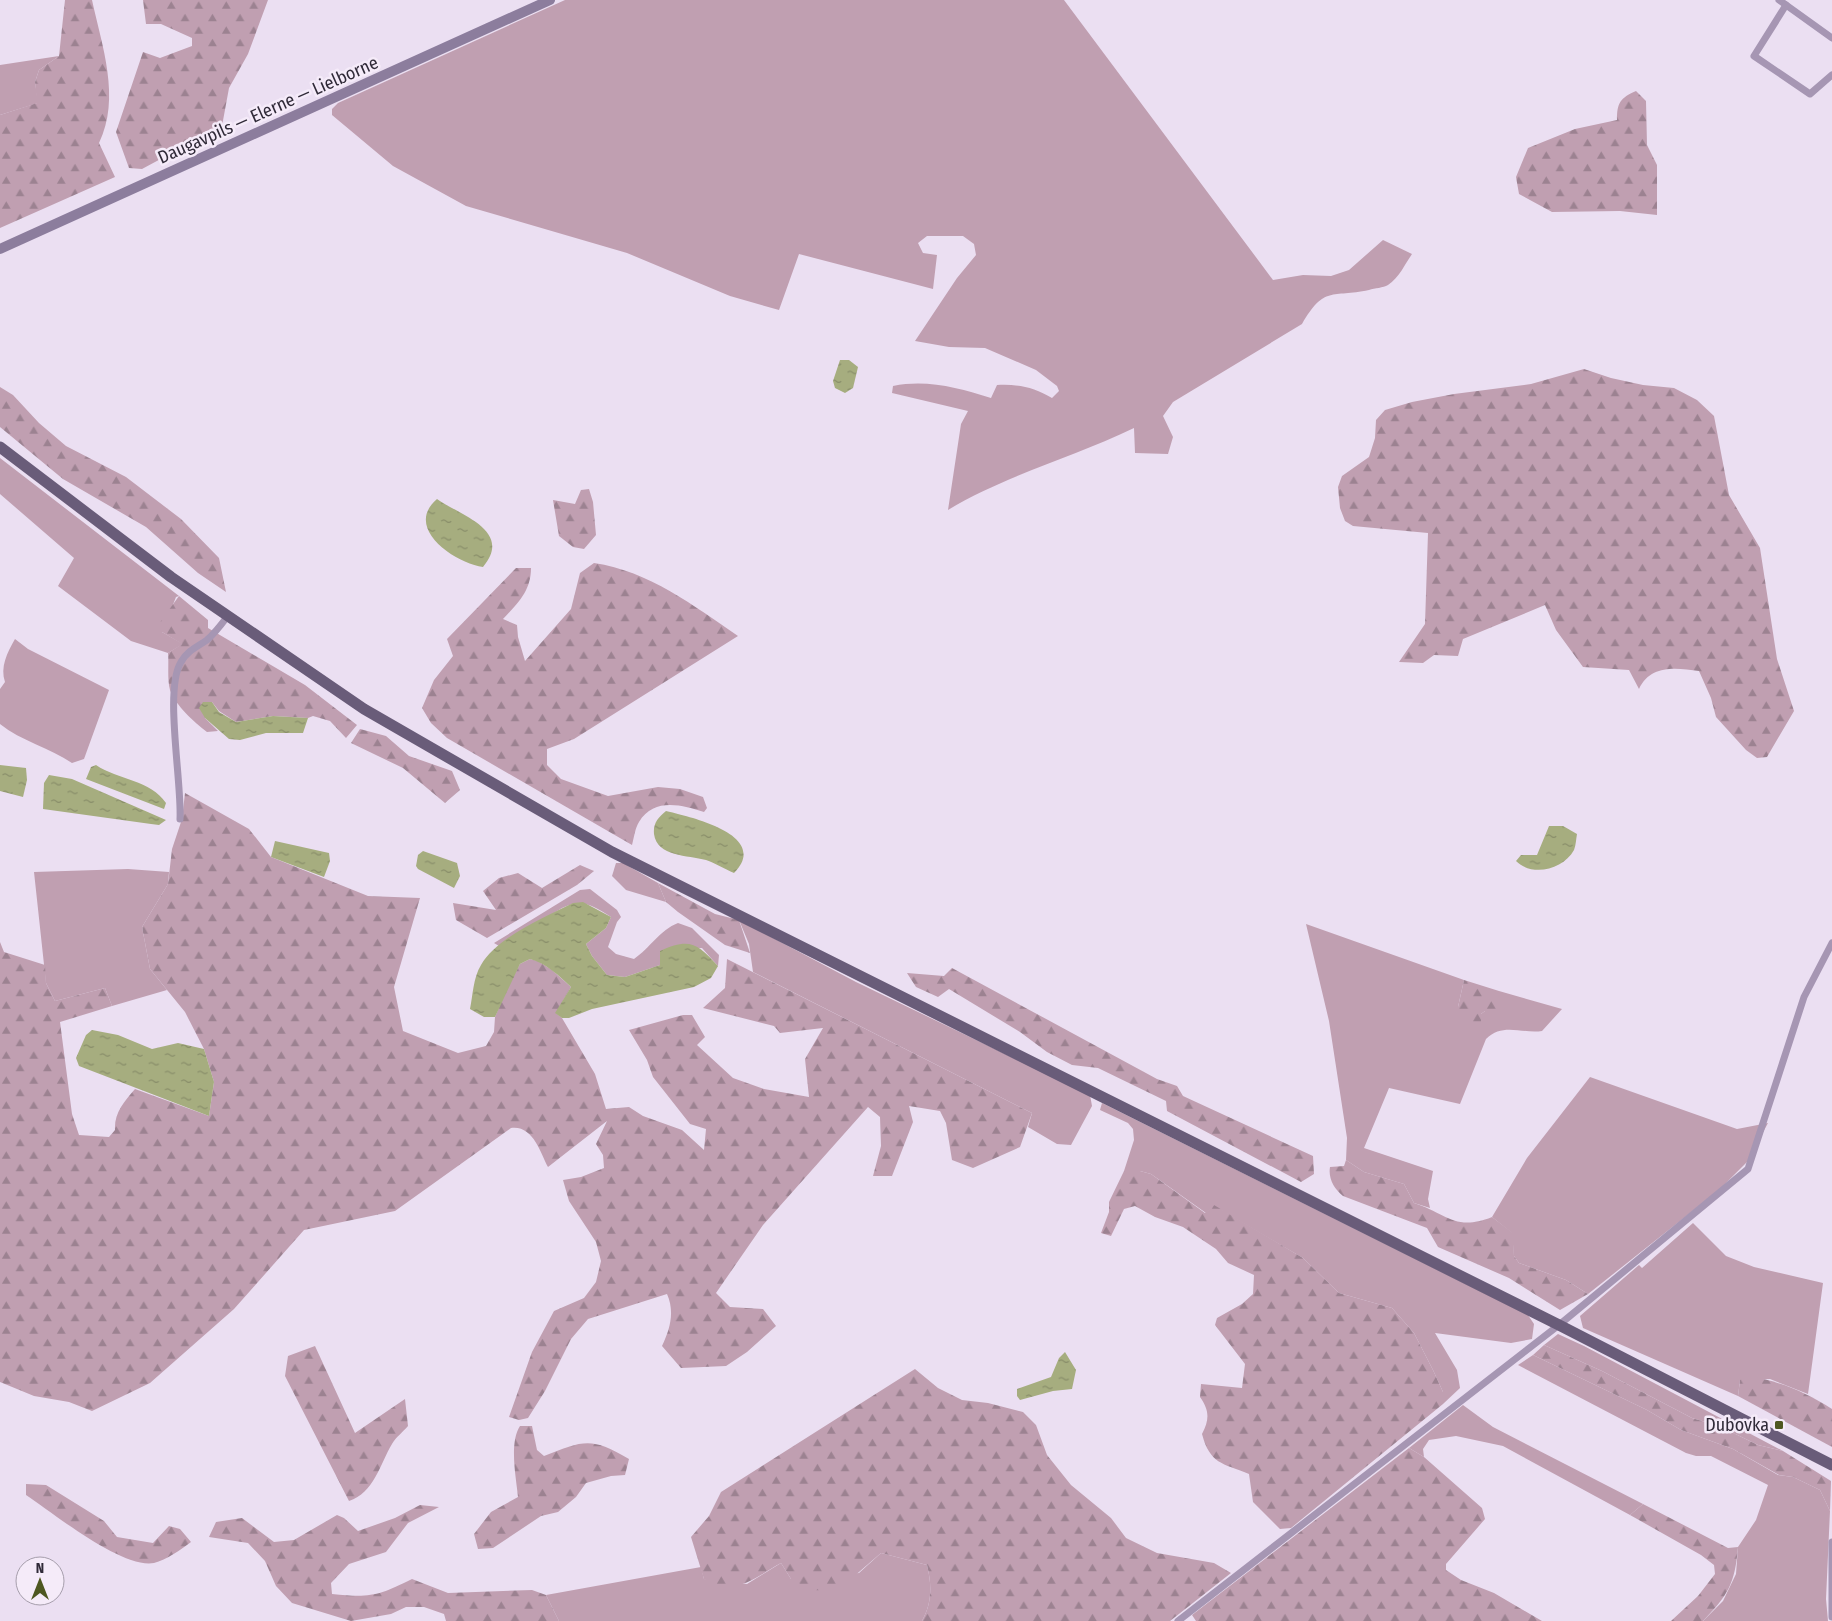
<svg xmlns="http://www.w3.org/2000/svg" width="1832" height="1621" font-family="'Fira Sans Condensed',sans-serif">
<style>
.grass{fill:#c09fb1}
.forest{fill:url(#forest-firs)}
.water{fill:url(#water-ripples)}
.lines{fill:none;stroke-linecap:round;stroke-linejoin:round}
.minor{stroke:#a696b3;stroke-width:7}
.secondary{stroke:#8c7d9d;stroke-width:10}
.primary{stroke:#695c79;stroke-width:11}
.poi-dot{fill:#4e5721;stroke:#f5ebf9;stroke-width:2}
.labels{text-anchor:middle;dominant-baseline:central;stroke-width:5;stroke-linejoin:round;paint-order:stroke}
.street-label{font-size:18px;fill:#302a38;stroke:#f5ebf9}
.poi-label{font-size:18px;fill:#302a38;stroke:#f5ebf9;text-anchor:end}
</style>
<defs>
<pattern id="forest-firs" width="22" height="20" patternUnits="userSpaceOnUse" patternTransform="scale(1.25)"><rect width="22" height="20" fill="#c09fb1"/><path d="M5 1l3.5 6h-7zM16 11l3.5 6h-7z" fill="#9c8291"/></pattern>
<pattern id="water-ripples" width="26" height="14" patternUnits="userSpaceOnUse" patternTransform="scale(1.25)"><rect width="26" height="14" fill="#a6ad7f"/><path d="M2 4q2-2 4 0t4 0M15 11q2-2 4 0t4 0" fill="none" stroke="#888d69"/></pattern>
</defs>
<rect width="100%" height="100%" fill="#ebdff2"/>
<g class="grass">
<path d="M565,0h499l209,280 30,-5 28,1 18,-6 34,-30 29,14c-7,10 -13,24 -24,31 -5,3 -13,3 -19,5 -38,8 -44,-5 -67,34l-129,78 -10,14 10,21 -5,17 -33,-1 -1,-25c-62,30 -128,47 -186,82l13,-86 7,-13 -76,-18 1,-7c34,-7 66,2 98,12l6,-13c21,-1 37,2 55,13l7,-7 -2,-5 -21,-16 -51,-22 -36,-1 -34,-6 42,-63 19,-23 -2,-11 -11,-8h-36l-9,7 5,10 14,2 -4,34 -134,-35 -20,56 -49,-14 -103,-43 -161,-47 -73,-40 -61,-51v-6l6,-6z"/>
<polygon points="59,56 39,70 35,82 38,103 0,115 0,65"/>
<polygon points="0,458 179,596 176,597 162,632 183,644 168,653 131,641 58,586 74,558 0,494"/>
<path d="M15,639l13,10 81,41 -25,69 -12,4c-22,-15 -51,-22 -72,-39v-35l5,-7c-5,-15 2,-29 10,-43z"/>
<polygon points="616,863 623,863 658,883 666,902 626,890 612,876"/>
<polygon points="128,869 169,872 168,884 142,927 150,969 167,990 112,1006 105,988 55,1001 46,983 34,872"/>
<path d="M590,889l27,21 4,7 -4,5 -9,25 8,7 18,5c16,-11 26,-29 44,-36l14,5 27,27 -1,11 -16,-18 -42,3v14l-35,12 -18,-2 -15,-19 -6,-12 20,-16 5,-11c-17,-11 -29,-19 -49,-9l-63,38 -5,-3 86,-53z"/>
<polygon points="739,920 856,982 1090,1095 1092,1106 1071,1145 1057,1144 1028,1127 1032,1113 753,972 749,944"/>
<path d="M1306,924l158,56 -6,27 23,7 4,-3h14v-20l63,18 -20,22c-20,3 -39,-9 -56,8l-26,65 -71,-16 -25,60 69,23 -5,28 2,9 -16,-5 -10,-19 -40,-12 -18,-12 1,-22 -18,-117z"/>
<polygon points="1590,1077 1737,1129 1768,1123 1747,1162 1719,1190 1588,1294 1566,1280 1519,1263 1514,1256 1512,1233 1492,1217 1527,1158"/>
<polygon points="1102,1103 1528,1315 1534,1324 1532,1339 1511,1343 1435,1333 1457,1370 1460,1388 1443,1404 1443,1392 1433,1370 1414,1333 1392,1308 1339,1293 1303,1258 1214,1206 1206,1213 1151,1174 1140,1171 1124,1171 1134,1140 1133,1129 1128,1123 1100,1110"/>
<polygon points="1693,1223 1726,1256 1754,1267 1823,1283 1808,1394 1770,1379 1740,1380 1738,1396 1583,1328 1580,1316 1639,1265 1642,1268"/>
<polygon points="1558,1334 1584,1346 1783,1451 1758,1445 1719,1426 1692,1418 1602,1371 1544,1345"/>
<polygon points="1533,1355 1647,1410 1681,1430 1733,1449 1778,1475 1793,1477 1820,1490 1830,1511 1826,1599 1828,1621 1703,1621 1723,1601 1736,1574 1738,1547 1756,1520 1768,1485 1711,1456 1696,1456 1686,1453 1518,1365"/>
<polygon points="1463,1405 1493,1427 1643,1504 1630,1515 1503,1446 1456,1436 1429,1440 1423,1449 1424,1457 1409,1448"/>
<path d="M881,1553l46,12c5,20 5,38 -5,56h-363l-13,-26 155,-28 3,12 43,5 34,-21 10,16 68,-6z"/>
</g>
<g class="forest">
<path d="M65,0h27c10,46 29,98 7,143l16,34 -115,51v-113l37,-12 -2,-21 4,-12 20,-14z"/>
<polygon points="143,0 268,0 248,54 229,88 222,126 142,169 129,168 116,132 143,52 160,58 192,46 192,38 161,24 146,24"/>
<path d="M1636,91l10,10 1,44 10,20v50l-37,-4 -68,1 -33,-18 -3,-17 12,-29 47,-19 42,-9c0,-17 3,-22 19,-29z"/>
<path d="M1584,369l27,9 32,7 31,3 23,12 17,16 15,79 31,53 17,111 17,52 -27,46 -10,1 -11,-8 -30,-33 -5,-19 -12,-27c-23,-3 -48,-7 -60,18l-10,-19 -46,-3 -27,-37 -11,-25 -82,34 -5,17 -24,-1 -11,8 -24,-1 26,-38 3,-91 -75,-7 -8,-5 -5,-13 -2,-21 4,-11 27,-19 6,-19 1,-18 9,-10 27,-8 42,-8 77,-10z"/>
<polygon points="0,387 13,395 39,423 66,446 126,477 181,519 219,558 226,592 198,573 146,527 63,479 0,427"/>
<polygon points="589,489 593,502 596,535 584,549 573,547 559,536 553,500 575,504 581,490"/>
<path d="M594,563c55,8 100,43 144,73l-164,103 -27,10v16l14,14 47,17 50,-9 22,2 23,8 4,11 -3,4c-22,-7 -50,-15 -65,10 -4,6 -5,16 -7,23l-185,-107 -16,-15 -9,-15 12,-28 19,-24 -6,-17 69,-71h15c0,23 -13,35 -28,51l14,6 1,12 7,24 46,-52 9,-36z"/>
<path d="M179,596l29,24v8l97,57 52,40 -11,13 -16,-17 -17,-5 -5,2 -35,-2 -37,6 -17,-11 -7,-9 -7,16 13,13 -11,1c-13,-10 -31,-26 -37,-42 -3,-11 -1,-26 -2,-37l14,-9 -20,-12 -4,-7z"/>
<polygon points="360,729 386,736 409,756 452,771 460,790 445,803 403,768 351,743"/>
<path d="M185,793l64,36 22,28 97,39 52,2 -26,89 9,44 55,22 28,-7 8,-14 1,-15 12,-29 13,-24 10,-5 8,2 14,9 19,17 -15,26 6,5 33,56 11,35 23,-2 14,9 39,14 22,20 2,-21 -16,-5 -37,-47 -6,-17 -18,-30 54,-15h9l13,22 -8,8 36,33 31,11 45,8 -4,-38 18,-31 -43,5 -6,-7 -71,-18 22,-20 2,-29 305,154 -12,34 -47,21 -21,-8 -6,-37 -6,-12 -31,-5 4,16 -21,54h-19l8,-30 -1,-29 -12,-10 -105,118 -47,68 14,14 33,2 13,17 -29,26 -21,14 -45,2 -19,-22c8,-17 13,-34 5,-52l-79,25 -17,20 -26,52 -17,27 -9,2 -10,-3 23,-65 22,-41 30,-13 12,-16 5,-21 -5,-19 -27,-41 -6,-21 18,-3 23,-9 -1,-13 -7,-11 11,-23 -59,46c-8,-15 -15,-42 -37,-39l-116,83 -91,19 -70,79 -84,74 -58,28 -23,-9 -35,-6 -34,-14v-440l4,10 41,13 1,18 9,18 50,-13 7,18 -52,16 12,92 7,21 30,2 6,-7c-1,-17 9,-28 20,-41l74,27 5,-34 -10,-33 -19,-37 -35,-43 -8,-42 26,-43 4,-35 10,-30z"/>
<polygon points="580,865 594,871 577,885 487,938 456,920 453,903 496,910 483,891 499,878 518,873 542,888"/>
<polygon points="658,883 715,914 739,920 750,953 725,945 678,912 666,902"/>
<polygon points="952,968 1157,1079 1177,1086 1183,1096 1313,1156 1314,1174 1301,1182 1167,1111 1166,1101 1098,1068 1072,1065 1047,1052 1020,1032 949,989 938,997 916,987 907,973 944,976"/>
<polygon points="1464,980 1499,991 1499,1011 1485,1011 1481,1014 1481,1022 1469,1024 1460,1018 1458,1007"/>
<path d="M1346,1160l18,12 40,12 10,19c32,10 41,29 78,14l21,16 1,23 5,7 47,17 22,14 -28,16 -51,-32 -71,-31 -11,-19 -84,-32c-9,-7 -15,-18 -13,-29l14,-1z"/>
<path d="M1124,1171h16l11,3 54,39 9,-8 89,53 36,35 53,15 22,25 19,37 10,22v12l-152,124 -11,1 -27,-27 -4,-28c-27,-11 -39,-10 -47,-40 8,-15 7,-24 -2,-37l1,-13 41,4 3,-24 -30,-39 2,-7 25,-14 11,-10 1,-19 -26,-12 -12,-14 -33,-22 -28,-10 -20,-11 -11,3 -13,27 -10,-3 8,-21v-10z"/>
<polygon points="1544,1345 1602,1371 1692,1418 1719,1426 1758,1445 1783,1451 1831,1481 1830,1511 1820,1490 1793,1477 1779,1475 1733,1449 1681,1430 1647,1410 1533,1355"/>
<path d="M315,1346l40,87 50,-34 3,27c-5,6 -12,11 -16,18 -12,20 -18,49 -43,57l-64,-125 3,-20z"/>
<path d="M915,1369l23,19 24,12 26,3 35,9 13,13 11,30 24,30 40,33 15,20 31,15 57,10 17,10 -61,48h-248c10,-18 10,-36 5,-56l-46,-12 -44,38 -26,-1 -20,-11 -10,-16c-27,15 -45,34 -77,16l-13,-42 18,-21 12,-24z"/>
<path d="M1748,1376c32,5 57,16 84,33v38l-94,-51 2,-16z"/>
<path d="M520,1426h12l5,24 7,6c40,-16 48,-19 85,3l-4,16 -14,1 -25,7 -10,14 -18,15 -17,4 -48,32 -15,1 -4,-15 17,-22 27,-15c-2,-20 -9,-54 2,-71z"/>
<polygon points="1409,1448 1424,1457 1482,1508 1485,1519 1446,1564 1446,1570 1461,1580 1494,1593 1542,1621 1196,1621 1192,1615"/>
<path d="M26,1484l20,1 58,36 13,16 36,6 16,-17 11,3 11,13c-9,7 -25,18 -37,21 -32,6 -101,-50 -128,-68z"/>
<path d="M1643,1504l85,44 10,-1c-3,37 -10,48 -35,74h-32l27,-25 17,-22 -1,-9 -13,-10 -71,-40z"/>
<path d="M420,1505l19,2 -31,16 -22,29 -37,12 -18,19 1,11c38,4 46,2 80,-15l36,14 84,-3 14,5 13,26h-113l-2,-7 -20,-7h-18l-15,7 -40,7 -59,-18 -16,-17 -11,-25 -17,-18 -39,-6 7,-15 26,-4 32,24 20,-2 43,-25 7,3 14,13 37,-13z"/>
</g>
<g class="water">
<polygon points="840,360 849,360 858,367 853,388 845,393 835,388 833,381"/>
<path d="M437,499c22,16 77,31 46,68 -28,-4 -80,-39 -46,-68z"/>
<polygon points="203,702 212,702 219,712 236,722 273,716 308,718 303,733 266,733 240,740 229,739 205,718 199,708"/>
<polygon points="0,765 26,768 27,780 23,797 0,791"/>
<path d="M96,765c22,15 55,15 70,38l-2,6 -78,-30 5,-12z"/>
<polygon points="49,775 72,779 166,820 159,825 151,824 43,809 44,783"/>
<path d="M666,811c25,6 105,24 68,62 -9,-4 -19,-10 -28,-13 -18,-5 -49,-3 -52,-26 -1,-11 4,-16 12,-23z"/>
<path d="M1549,826h14l14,8c-1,5 -1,11 -3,16 -11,20 -42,27 -58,11l5,-6h16z"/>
<polygon points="275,841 329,853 330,861 324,877 271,857"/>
<polygon points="423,851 457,863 460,876 454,888 418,869 416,866 418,855"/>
<path d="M583,902l28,15 -5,11 -20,16 6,12 15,19 18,2 35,-12v-14c30,-14 38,-7 58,15l-7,12 -17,9 -102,22 -23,9h-7l-7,-5 16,-26c-12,-11 -25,-24 -41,-28l-10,5 -25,53h-11l-14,-8c3,-14 3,-31 11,-44 16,-28 64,-48 92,-62z"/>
<polygon points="92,1030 118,1035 152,1049 178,1043 204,1049 214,1082 209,1116 79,1066 76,1058 86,1035"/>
<polygon points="1065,1352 1076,1370 1072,1389 1053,1391 1020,1400 1017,1396 1017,1389 1051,1377 1059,1358"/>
</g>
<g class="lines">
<g class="minor">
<polyline points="1779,0 1832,38"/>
<polyline points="1786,5 1754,56 1810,94 1832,75"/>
<path d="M180,819c2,-37 -16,-130 1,-157 6,-11 16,-15 26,-22 8,-7 14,-15 20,-23"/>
<polyline points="1832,1542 1832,1617"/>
<polyline points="1178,1621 1559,1325 1748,1169 1804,997 1832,943"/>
</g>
<polyline class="secondary" points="0,249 550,0"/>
<polyline class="primary" points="0,447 171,577 364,709 612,852 1559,1325 1832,1465"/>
</g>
<rect class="poi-dot" x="1774" y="1420" width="10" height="10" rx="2.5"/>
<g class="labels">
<g class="street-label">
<text transform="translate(268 110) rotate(-24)">Daugavpils — Elerne — Lielborne</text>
</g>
<g class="poi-label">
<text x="1769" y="1425">Dubovka</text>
</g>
</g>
<g transform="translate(40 1581)"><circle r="24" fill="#f5ebf9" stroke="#a69eac"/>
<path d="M0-4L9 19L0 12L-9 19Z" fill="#4e5721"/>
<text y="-8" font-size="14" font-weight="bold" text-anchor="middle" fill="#302a38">N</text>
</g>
</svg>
